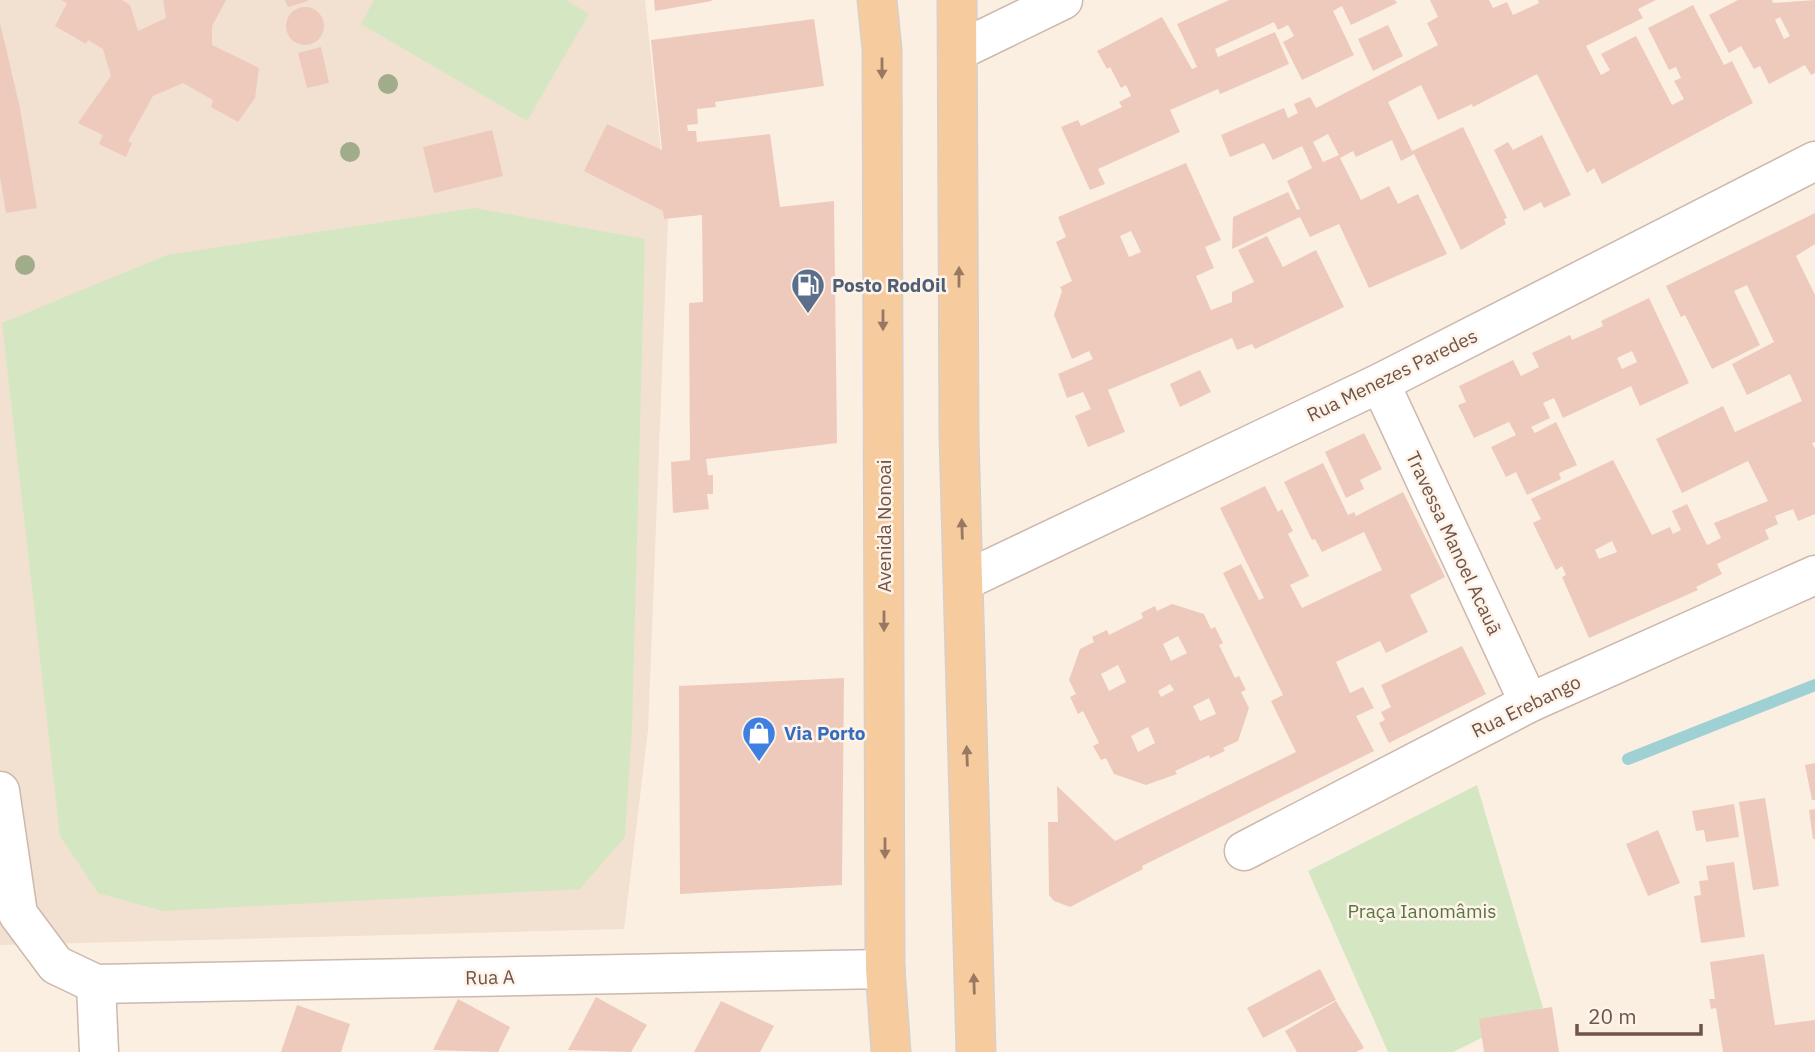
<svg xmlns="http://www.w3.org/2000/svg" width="1815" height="1052" font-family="'IBM Plex Sans',sans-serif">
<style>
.residential{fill:#f2e0d1}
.green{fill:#d5e7c2}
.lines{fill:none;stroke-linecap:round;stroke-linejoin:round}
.stream{stroke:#9fd1d4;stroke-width:12}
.building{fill:#eecabc;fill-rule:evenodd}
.minor-casing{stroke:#cdb8ad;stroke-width:41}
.major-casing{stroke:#d7cfcc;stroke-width:41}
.minor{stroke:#fff;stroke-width:38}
.major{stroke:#f6cc9e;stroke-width:38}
.tree{fill:#a1ac8b}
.oneway{fill:#987863}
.labels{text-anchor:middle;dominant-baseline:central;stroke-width:5;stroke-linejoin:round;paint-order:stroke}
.service-label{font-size:19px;font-weight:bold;fill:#4e5e75;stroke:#fef3e8;text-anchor:start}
.street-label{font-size:19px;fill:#70544a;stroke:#fef3e8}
.shop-label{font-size:19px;font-weight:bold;fill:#366cbe;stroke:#fef3e8;text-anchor:start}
.park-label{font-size:19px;fill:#587643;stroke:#fef3e8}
</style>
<rect width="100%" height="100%" fill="#fbefe2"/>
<polygon class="residential" points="0,0 645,0 668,219 648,730 624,929 0,945"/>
<g class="green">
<polygon points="374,0 566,0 589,14 527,121 361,24"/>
<polygon points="475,208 645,239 632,728 625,837 580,889 163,911 98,893 60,836 2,323 167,255"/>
<polygon points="1477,785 1543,1008 1453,1052 1388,1052 1308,871"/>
</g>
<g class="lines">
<polyline class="stream" points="1628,759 1815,685"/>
</g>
<g class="building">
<polygon points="61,0 122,0 130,5 138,31 166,18 163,0 226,0 212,26 212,45 259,68 255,98 238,122 211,107 213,100 183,83 153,96 128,141 132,143 126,157 99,144 103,135 78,123 111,76 103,49 88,40 86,44 55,26 67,3"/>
<polygon points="285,0 308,0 308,1 288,7"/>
<polygon points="654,0 711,0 712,1 655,11"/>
<polygon points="1229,0 1395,0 1397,3 1351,25 1342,6 1333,11 1354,55 1302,80 1283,42 1294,36 1288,25 1278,30 1274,22 1215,49 1218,57 1275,32 1289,64 1220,94 1218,89 1170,110 1180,132 1098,169 1105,184 1090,190 1061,127 1078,120 1081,126 1122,107 1119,102 1131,96 1126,85 1121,88 1110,67 1107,69 1097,51 1162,17 1192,69 1197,67 1177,24"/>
<path d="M1430,0h59l4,8 14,-6 6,13 26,-12 -1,-3h118l-18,9 5,9 -57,28 15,29 9,-5 -9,-16 35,-18 36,69 12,-6 -10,-18 7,-3 -5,-11 -7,3 -21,-42 45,-23 31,60 8,-4 21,42 -151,81 -8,-16 -7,5 -50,-99 -64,33 -1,-3 -34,16 -17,-35 -33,17 24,49 51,-24 44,91 -3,1 2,5 -45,26 -47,-96 -13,7 -9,-21 -36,17 -3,-6 -13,7 21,42 28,-14 9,18 20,-10 29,60 -78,34 -30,-64 -29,13 -10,-20 -68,32 1,-32 55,-25 9,18 3,-1 -13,-28 25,-13 -10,-22 -29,14 -9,-17 -34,14 -9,-22 63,-27 4,10 10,-5 -4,-9 16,-7 6,11 122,-63 -11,-22 11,-6zM1328,134l11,21 -16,7 -10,-20z"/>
<path d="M1738,0h34l1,3 42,-3v73l-4,2 -6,-10 -36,19 -9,-18 -6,3 -13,-23 -12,7 -20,-38zM1780,17l10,19 -6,3 -9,-19z"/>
<circle cx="305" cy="26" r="19"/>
<polygon points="814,19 824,86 715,102 716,107 697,109 698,124 687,125 688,131 696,131 697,142 770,134 780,207 834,201 837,443 706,459 708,475 713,475 713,494 707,494 709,509 673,513 671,462 690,460 689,303 703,302 702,215 664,219 663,211 584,171 607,124 662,150 651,40"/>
<polygon points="0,23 20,108 37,208 6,213 0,177"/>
<polygon points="1388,25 1403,56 1373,71 1358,39"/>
<polygon points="321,47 329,83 307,88 298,53"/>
<polygon points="492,130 503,176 434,193 423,147"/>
<polygon points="1542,135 1571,195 1544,208 1541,202 1524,211 1494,150 1508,142 1513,150"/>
<path d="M1186,163l35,77 -16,7 9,21 -18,8 15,34 21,-8v-10l22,-10 -16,-32 29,-14 16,31 33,-17 28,57 -89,42 -3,-5 -15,6 -5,-12 -124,52 17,42 -37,15 -13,-31 16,-7 -8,-17 -16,6 -9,-24 35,-15 -4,-8 -17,8 -18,-44 8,-24 -2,-4 12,-6 -16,-39 10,-5 -8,-20zM1131,231l10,21 -12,5 -9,-21z"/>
<path d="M1815,213v31l-19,12 19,39v147l-3,1 3,6v65l-17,7 -5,-12 -18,7 3,8 -13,6 4,9 -52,25 5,10 -26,13 2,3 -109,48 -27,-61 4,-2 -4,-9 -6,4 -23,-47 8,-4 -10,-20 82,-39 39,75 18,-8 3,7 8,-4 -9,-19 15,-7 20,41 14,-7 -7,-15 54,-22 -20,-40 -66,32 -26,-54 67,-33 12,26 67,-31 -12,-27 -43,21 -15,-31 42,-22 -27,-57 -13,6 26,54 -48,24 -27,-54 -4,2 -15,-31zM1612,541l5,11 -18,7 -4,-9z"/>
<path d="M1649,298l40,85 -49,23 -9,-20 -68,32 -9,-20 -11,5 7,15 -19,9 4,6 21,-11 21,43 -18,8 2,6 -34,16 -11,-23 -10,5 -15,-30 25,-12 -7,-13 -35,16 -16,-33 8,-3 -7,-16 54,-26 8,16 18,-9 -7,-14 38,-18 2,5 31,-14 -2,-5zM1632,351l5,11 -15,7 -5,-11z"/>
<polygon points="1200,370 1211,392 1180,407 1170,384"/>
<polygon points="1364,433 1382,469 1360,480 1364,489 1346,498 1325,452"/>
<polygon points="1323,463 1348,515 1354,512 1356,516 1403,492 1445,577 1410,595 1428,632 1386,653 1380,641 1336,662 1350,693 1363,687 1374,708 1356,716 1374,751 1142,866 1143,869 1070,907 1054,901 1049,895 1048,822 1058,822 1057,786 1115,841 1296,752 1271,701 1283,695 1223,573 1241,564 1259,600 1264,598 1220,508 1265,486 1278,512 1282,509 1293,531 1288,534 1309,576 1290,585 1302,608 1382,570 1364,532 1322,552 1315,539 1312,540 1284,482"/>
<path d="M1172,604l32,10 7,15 4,-2 8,16 -4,2 16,33 4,-2 7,14 -5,2 8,16 -11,33 -15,7 2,3 -15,7 -1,-3 -34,16 2,3 -31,11 -32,-11 -8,-16 -5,2 -8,-14 6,-3 -16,-32 -5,3 -8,-17 6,-3 -7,-14 11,-31 14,-7 -2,-5 15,-7 2,5 34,-17 -2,-5 14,-7 2,5zM1178,636l9,17 -16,8 -8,-17zM1118,665l8,17 -17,9 -8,-17zM1170,684l4,6 -13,7 -3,-6zM1209,698l7,16 -16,7 -7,-15zM1148,727l7,16 -17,9 -7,-16z"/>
<polygon points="1462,646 1486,694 1389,743 1379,723 1385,720 1381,712 1391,707 1381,685"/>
<polygon points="844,678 842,885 680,894 679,686"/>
<polygon points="1815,763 1815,800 1812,800 1805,765"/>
<polygon points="1765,798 1779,886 1753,890 1739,802"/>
<polygon points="1734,804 1739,837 1706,842 1704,830 1696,831 1692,811"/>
<polygon points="1815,809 1815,839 1813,839 1809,810"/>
<polygon points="1658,830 1680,883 1648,896 1626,844"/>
<polygon points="1734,862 1745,937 1701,943 1694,896 1701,895 1699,881 1708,880 1706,866"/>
<polygon points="1764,954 1775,1025 1815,1020 1815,1052 1723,1052 1716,1008 1711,1009 1709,999 1715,999 1710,962"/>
<polygon points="1320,969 1336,1000 1263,1038 1247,1008"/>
<polygon points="596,997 647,1025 631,1052 568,1050"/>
<polygon points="458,999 510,1027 498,1052 433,1050"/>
<polygon points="721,1001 774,1026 760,1052 694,1052"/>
<polygon points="1336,1001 1364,1048 1356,1052 1297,1052 1285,1031"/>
<polygon points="297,1005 350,1024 341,1052 281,1052"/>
<polygon points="1552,1007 1559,1052 1484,1052 1479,1019"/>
</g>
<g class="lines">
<g class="minor-casing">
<g id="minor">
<polyline points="958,51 1063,0"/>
<polyline points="1380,383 1529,703"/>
<polyline points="964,581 1380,383 1815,161"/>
<polyline points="0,791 18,914 56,965 96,984 885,969"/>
<polyline points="1244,851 1529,703 1815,575"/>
<polyline points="96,984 99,1052"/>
</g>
</g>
<g class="major-casing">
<g id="major">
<polyline points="877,0 882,49 885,969 891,1052"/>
<polyline points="957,0 959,436 976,1052"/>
</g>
</g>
<use href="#minor" class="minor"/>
<use href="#major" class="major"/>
</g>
<g class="tree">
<circle cx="388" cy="84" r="10"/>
<circle cx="350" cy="152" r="10"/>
<circle cx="25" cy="265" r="10"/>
</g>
<defs><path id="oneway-solid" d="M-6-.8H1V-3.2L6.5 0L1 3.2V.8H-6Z" transform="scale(1.75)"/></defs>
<g class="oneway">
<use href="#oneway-solid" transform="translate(882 68) rotate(90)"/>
<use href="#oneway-solid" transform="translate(959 277) rotate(-90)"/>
<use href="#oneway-solid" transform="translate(883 320) rotate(90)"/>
<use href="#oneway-solid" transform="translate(962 529) rotate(-92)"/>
<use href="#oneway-solid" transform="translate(884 621) rotate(90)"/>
<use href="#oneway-solid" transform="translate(967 756) rotate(-92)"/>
<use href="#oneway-solid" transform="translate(885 848) rotate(90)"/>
<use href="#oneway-solid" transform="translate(974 984) rotate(-92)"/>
</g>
<defs>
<g id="fuel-pin" transform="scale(1.75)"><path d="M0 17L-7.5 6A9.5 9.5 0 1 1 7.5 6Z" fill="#5c6f8a" stroke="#fef3e8"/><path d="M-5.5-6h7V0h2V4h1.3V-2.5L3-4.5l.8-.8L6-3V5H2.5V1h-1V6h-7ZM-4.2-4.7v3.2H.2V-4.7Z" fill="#fff"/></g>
<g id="shop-pin" transform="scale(1.75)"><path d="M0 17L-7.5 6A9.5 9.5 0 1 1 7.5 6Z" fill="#3f7fe0" stroke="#fef3e8"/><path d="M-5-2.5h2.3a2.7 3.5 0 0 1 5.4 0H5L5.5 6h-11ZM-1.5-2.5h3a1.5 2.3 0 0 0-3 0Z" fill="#fff"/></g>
</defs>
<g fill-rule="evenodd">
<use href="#fuel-pin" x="808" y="285"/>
<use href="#shop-pin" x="759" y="733"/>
</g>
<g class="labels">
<g class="service-label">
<text x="832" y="285">Posto RodOil</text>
</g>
<g class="street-label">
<text transform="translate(1392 375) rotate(-26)">Rua Menezes Paredes</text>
<text transform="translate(884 526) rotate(-90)">Avenida Nonoai</text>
<text transform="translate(1454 543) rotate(65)">Travessa Manoel Acauã</text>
<text transform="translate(1526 706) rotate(-26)">Rua Erebango</text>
<text transform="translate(490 977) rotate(-1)">Rua A</text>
</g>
<g class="shop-label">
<text x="784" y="733">Via Porto</text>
</g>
<g class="park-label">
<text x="1422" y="911">Praça Ianomâmis</text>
</g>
</g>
<path d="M1577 1024v10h124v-10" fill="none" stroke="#70544a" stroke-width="3.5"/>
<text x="1588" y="1024" font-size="21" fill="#70544a" stroke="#fef3e8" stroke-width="5" paint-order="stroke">20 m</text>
</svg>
